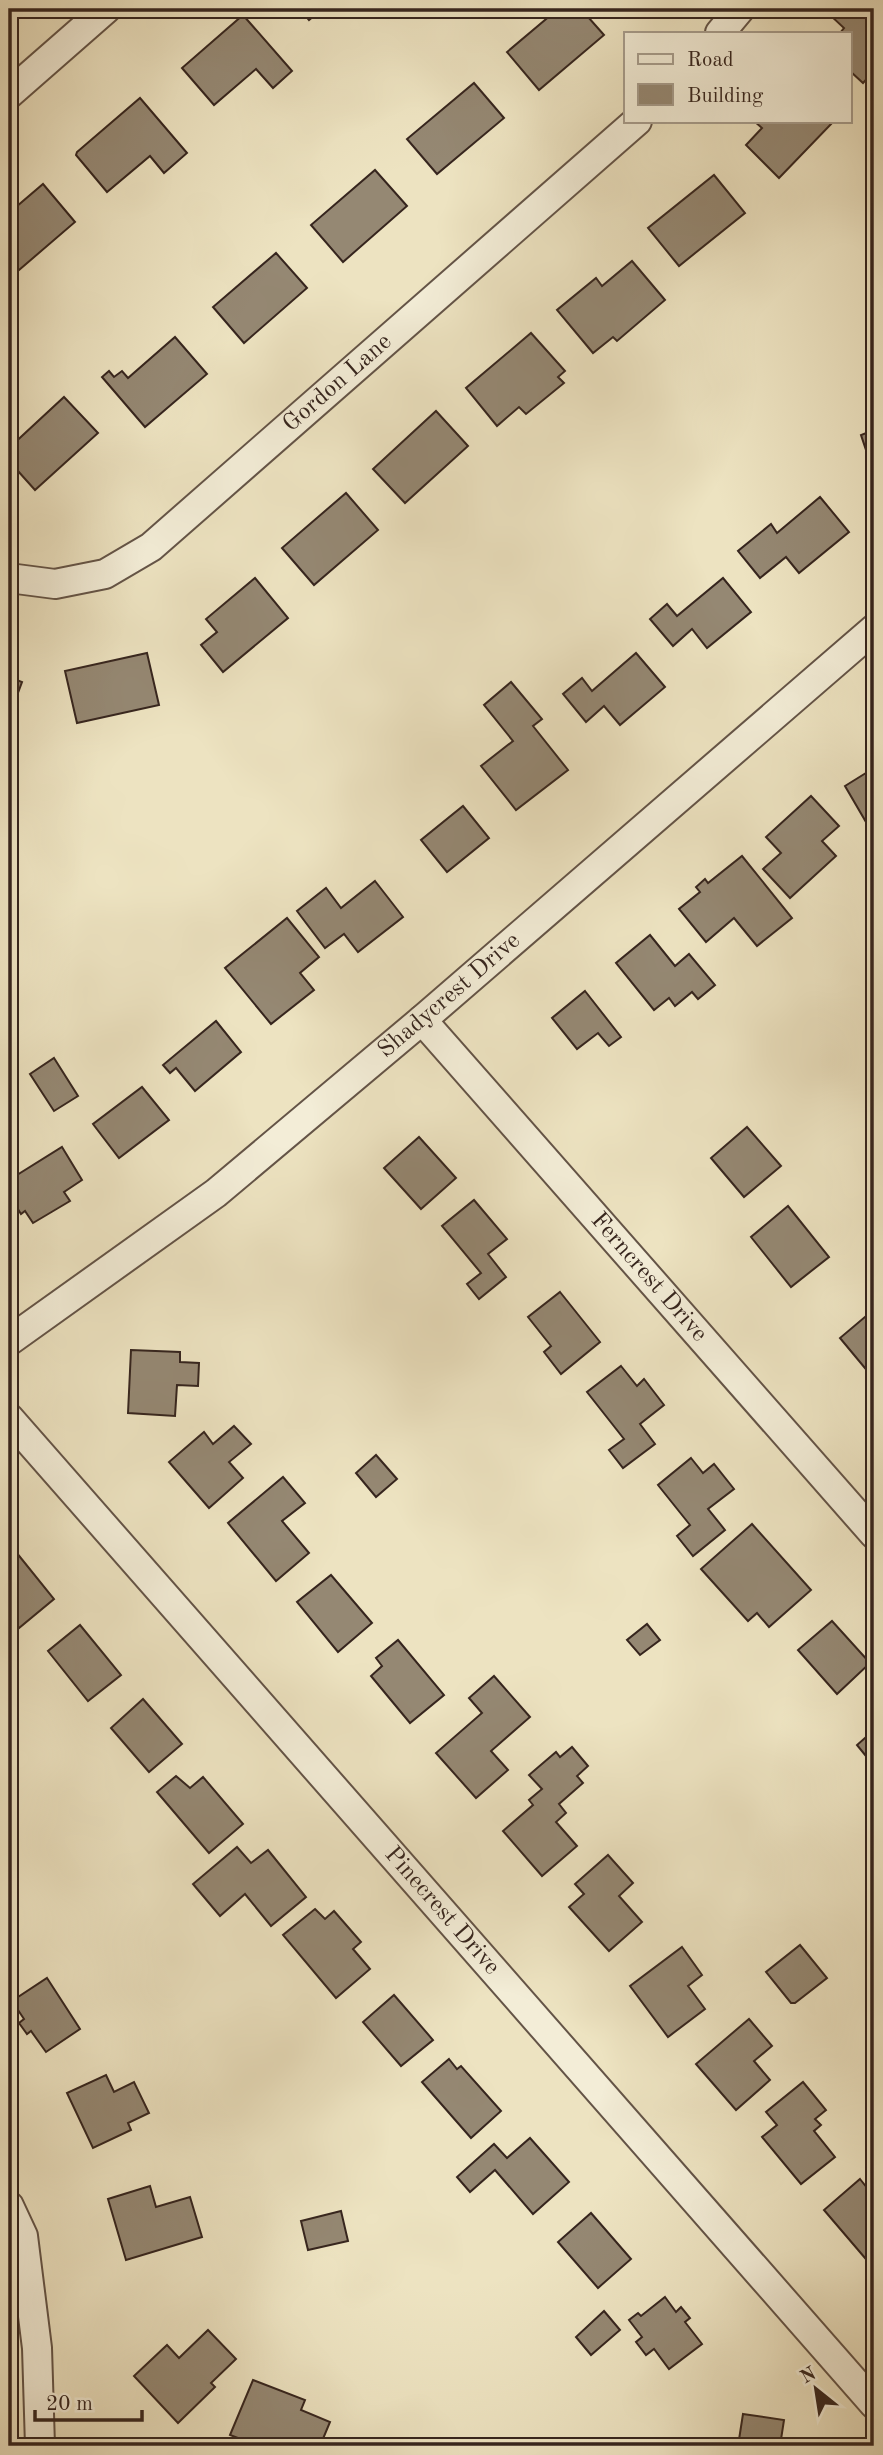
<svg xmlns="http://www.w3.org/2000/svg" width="883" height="2455" font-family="'Old Standard TT',serif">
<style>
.building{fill:#958873;stroke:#36251e;stroke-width:2}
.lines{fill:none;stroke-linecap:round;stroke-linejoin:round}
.street-casing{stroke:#645447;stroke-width:32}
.street{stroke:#f3edd7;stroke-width:28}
.labels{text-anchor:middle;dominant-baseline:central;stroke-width:6;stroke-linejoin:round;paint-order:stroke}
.street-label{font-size:24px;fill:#36251e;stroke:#f3edd7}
</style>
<rect width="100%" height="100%" fill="#ede3c1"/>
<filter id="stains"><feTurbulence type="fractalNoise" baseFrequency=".00286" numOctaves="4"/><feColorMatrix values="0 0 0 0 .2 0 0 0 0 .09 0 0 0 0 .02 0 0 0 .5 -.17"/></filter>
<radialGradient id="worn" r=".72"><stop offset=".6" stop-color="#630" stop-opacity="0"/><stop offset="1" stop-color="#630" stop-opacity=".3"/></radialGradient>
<g class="building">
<polygon points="300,9 322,9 309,20"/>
<polygon points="558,9 581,9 604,35 539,90 507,52"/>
<polygon points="835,9 857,9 860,11 874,9 874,71 863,83 850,71 850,33 840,33 844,28 830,15"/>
<polygon points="243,15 292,71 273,88 256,69 214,105 182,68"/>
<polygon points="474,83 504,118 437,174 407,139"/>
<polygon points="140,98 187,153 164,173 150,156 107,192 76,155 77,152"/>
<polygon points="754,121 834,121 779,178 746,145 762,128"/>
<polygon points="375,170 407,206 343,262 311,225"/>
<polygon points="714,175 745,213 679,266 648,228"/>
<polygon points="43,184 75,222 12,276 9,272 9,213"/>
<polygon points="276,253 307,288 244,343 213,307"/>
<polygon points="632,261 665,300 617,341 613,337 593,353 557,310 596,278 602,286"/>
<polygon points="531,333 565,371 558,377 564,383 526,414 519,407 497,426 466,388"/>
<polygon points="175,337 207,374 145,427 102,377 109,371 114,377 122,371 128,378"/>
<polygon points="64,397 98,433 35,490 9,461 9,448"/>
<polygon points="436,411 468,446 405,503 373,469"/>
<polygon points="874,430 874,470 873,471 861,435"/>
<polygon points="346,493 378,530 314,585 282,548"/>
<polygon points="820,497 849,532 799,573 786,557 760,578 738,551 771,524 777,533"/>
<polygon points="255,578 288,618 223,672 201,645 217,632 206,619"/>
<polygon points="723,578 751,612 707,648 692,629 673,646 650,619 667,604 677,616"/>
<polygon points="147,653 159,705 77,723 65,671"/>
<polygon points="636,653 665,687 620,725 604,706 586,722 563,694 582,678 592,691"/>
<polygon points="9,677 22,682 9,717"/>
<polygon points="511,682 542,719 533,726 568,770 516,810 481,766 513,741 484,705"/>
<polygon points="874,768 874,817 866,822 845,786"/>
<polygon points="811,796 839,826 822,841 836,856 790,898 763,869 781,853 766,837"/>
<polygon points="463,806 489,838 447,872 421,840"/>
<polygon points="742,856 792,918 757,946 734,918 706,942 679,909 700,892 696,887 705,879 708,883"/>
<polygon points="375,881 403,917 358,952 344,934 325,948 297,911 326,888 341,908"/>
<polygon points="287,918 319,957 300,973 314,990 271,1024 225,968"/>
<polygon points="650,935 675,966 689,954 715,985 698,999 692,992 675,1006 669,998 654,1010 616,963"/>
<polygon points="585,991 621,1037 609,1046 598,1033 577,1049 552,1018"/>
<polygon points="216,1021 241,1052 195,1091 176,1068 170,1073 163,1065"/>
<polygon points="54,1058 78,1096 54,1111 30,1074"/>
<polygon points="142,1087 169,1120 119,1158 93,1124"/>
<polygon points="747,1127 781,1166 744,1197 711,1158"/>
<polygon points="419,1137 456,1178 421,1209 384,1168"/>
<polygon points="62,1147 82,1180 64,1192 70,1201 33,1223 25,1211 21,1214 9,1195 9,1180"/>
<polygon points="474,1200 507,1239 488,1254 506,1277 479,1299 467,1284 481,1273 442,1226"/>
<polygon points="788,1206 829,1257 791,1287 751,1237"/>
<polygon points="560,1292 600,1342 561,1374 544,1352 551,1346 528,1317"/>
<polygon points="872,1311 874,1315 874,1379 840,1338"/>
<polygon points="131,1350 180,1352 180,1362 199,1363 198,1386 177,1385 175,1416 128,1413"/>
<polygon points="621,1366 637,1386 644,1379 664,1405 640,1424 655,1444 623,1468 609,1450 624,1439 587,1392"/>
<polygon points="234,1426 251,1444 229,1462 243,1478 209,1508 169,1462 204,1432 213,1444"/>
<polygon points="376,1455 397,1479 376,1497 356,1473"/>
<polygon points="691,1458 703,1473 714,1464 734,1489 708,1509 725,1530 693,1556 677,1536 690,1525 658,1485"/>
<polygon points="283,1477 305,1503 282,1521 309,1553 276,1581 228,1523"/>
<polygon points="752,1524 811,1590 769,1627 757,1613 748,1621 701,1569"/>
<polygon points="16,1552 54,1599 19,1628 9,1616 9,1558"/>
<polygon points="331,1575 372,1623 338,1652 297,1602"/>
<polygon points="832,1621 870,1663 837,1694 798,1650"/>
<polygon points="647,1624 660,1640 640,1655 627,1640"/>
<polygon points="80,1625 121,1675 88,1701 48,1651"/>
<polygon points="398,1640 444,1695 410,1723 371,1676 382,1666 376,1658"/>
<polygon points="494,1676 530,1717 491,1751 508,1770 476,1798 436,1753 482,1713 469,1698"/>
<polygon points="143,1699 182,1744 149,1772 111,1728"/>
<polygon points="874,1730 874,1766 857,1745"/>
<polygon points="572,1747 588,1766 577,1776 583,1783 559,1804 566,1813 556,1822 577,1846 542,1876 503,1831 533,1805 529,1800 542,1789 529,1775 556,1752 560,1757"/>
<polygon points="176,1776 190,1788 203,1777 243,1824 209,1853 157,1792"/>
<polygon points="237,1847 251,1863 268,1850 306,1897 271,1926 245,1894 220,1916 193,1884"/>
<polygon points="608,1855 633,1883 619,1896 642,1922 609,1951 569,1907 584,1894 575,1884"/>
<polygon points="315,1909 325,1919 334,1911 361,1942 353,1949 370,1969 336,1998 283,1935"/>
<polygon points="800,1945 827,1978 795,2003 791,2003 766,1972"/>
<polygon points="682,1947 702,1975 688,1986 705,2009 668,2037 630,1986"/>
<polygon points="47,1978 80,2029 46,2052 31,2031 27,2034 19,2023 24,2019 12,2001"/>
<polygon points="394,1995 433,2040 401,2066 363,2022"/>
<polygon points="749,2019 772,2046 754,2061 770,2080 736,2110 696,2064"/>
<polygon points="449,2059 457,2069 461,2066 501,2111 471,2138 422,2082"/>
<polygon points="106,2075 114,2092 134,2082 149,2113 128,2123 131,2130 93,2148 67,2093"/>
<polygon points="803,2082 826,2110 815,2119 821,2125 814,2131 835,2157 801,2184 762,2137 777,2125 766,2112"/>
<polygon points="530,2138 569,2182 533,2214 495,2170 470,2192 457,2177 494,2144 507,2158"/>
<polygon points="860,2179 868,2189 874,2183 874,2250 865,2258 824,2210"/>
<polygon points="150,2186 156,2207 190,2197 202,2237 126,2260 108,2199"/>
<polygon points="341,2211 348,2241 308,2250 301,2221"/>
<polygon points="591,2213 631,2259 598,2288 558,2242"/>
<polygon points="665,2297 676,2312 681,2307 690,2318 685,2322 702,2344 669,2369 654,2349 646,2355 636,2342 642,2337 629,2320 638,2313 641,2316"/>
<polygon points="604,2311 620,2330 591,2355 576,2337"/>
<polygon points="208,2330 236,2359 211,2383 215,2387 178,2423 134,2376 167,2345 179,2358"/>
<polygon points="253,2380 305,2400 301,2410 330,2422 320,2446 259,2446 230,2435"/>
<polygon points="743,2414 784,2420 780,2446 738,2446"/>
</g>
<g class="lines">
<g class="street-casing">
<g id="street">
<polyline points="720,33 740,9"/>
<polyline points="9,94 106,9"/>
<path id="s1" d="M9,578l46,6 50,-10 46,-27 486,-426"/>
<path id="s2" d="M422,1020l452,514"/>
<path id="s3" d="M9,1341l207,-148 206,-173 452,-391"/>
<path id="s4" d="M9,1418l865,986"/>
<polyline points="9,2206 23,2236 37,2348 40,2446"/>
</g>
</g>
<use href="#street" class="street"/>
</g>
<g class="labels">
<g class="street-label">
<text stroke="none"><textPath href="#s1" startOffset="399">Gordon Lane</textPath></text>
<text stroke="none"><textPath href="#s3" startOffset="560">Shadycrest Drive</textPath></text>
<text stroke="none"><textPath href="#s2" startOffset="343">Ferncrest Drive</textPath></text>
<text stroke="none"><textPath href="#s4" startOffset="656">Pinecrest Drive</textPath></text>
</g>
</g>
<rect width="883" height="2455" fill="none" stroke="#ede3c1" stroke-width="35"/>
<rect x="10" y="10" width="862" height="2434" fill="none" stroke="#36251e" stroke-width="3.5"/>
<rect x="18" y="18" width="848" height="2420" fill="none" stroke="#36251e" stroke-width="2"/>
<rect x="624" y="32" width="228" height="91" fill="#f3edd7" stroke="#a79d8d" stroke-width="2"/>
<rect x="638" y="54" width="35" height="10" fill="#f3edd7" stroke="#a79d8d" stroke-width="2"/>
<text x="687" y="66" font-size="21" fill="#36251e">Road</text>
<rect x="638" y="84" width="35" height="21" fill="#958873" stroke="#a79d8d" stroke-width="2"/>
<text x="687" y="102" font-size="21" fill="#36251e">Building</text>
<g transform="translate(816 2389) rotate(330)" stroke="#f3edd7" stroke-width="5" paint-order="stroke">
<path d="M0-5L12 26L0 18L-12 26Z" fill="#36251e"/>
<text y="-10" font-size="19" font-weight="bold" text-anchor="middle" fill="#36251e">N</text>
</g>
<path d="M35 2410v10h107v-10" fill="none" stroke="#36251e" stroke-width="3.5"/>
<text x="46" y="2410" font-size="21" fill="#36251e" stroke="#f3edd7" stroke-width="5" paint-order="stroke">20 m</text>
<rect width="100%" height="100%" filter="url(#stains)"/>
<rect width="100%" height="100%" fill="url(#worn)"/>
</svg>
